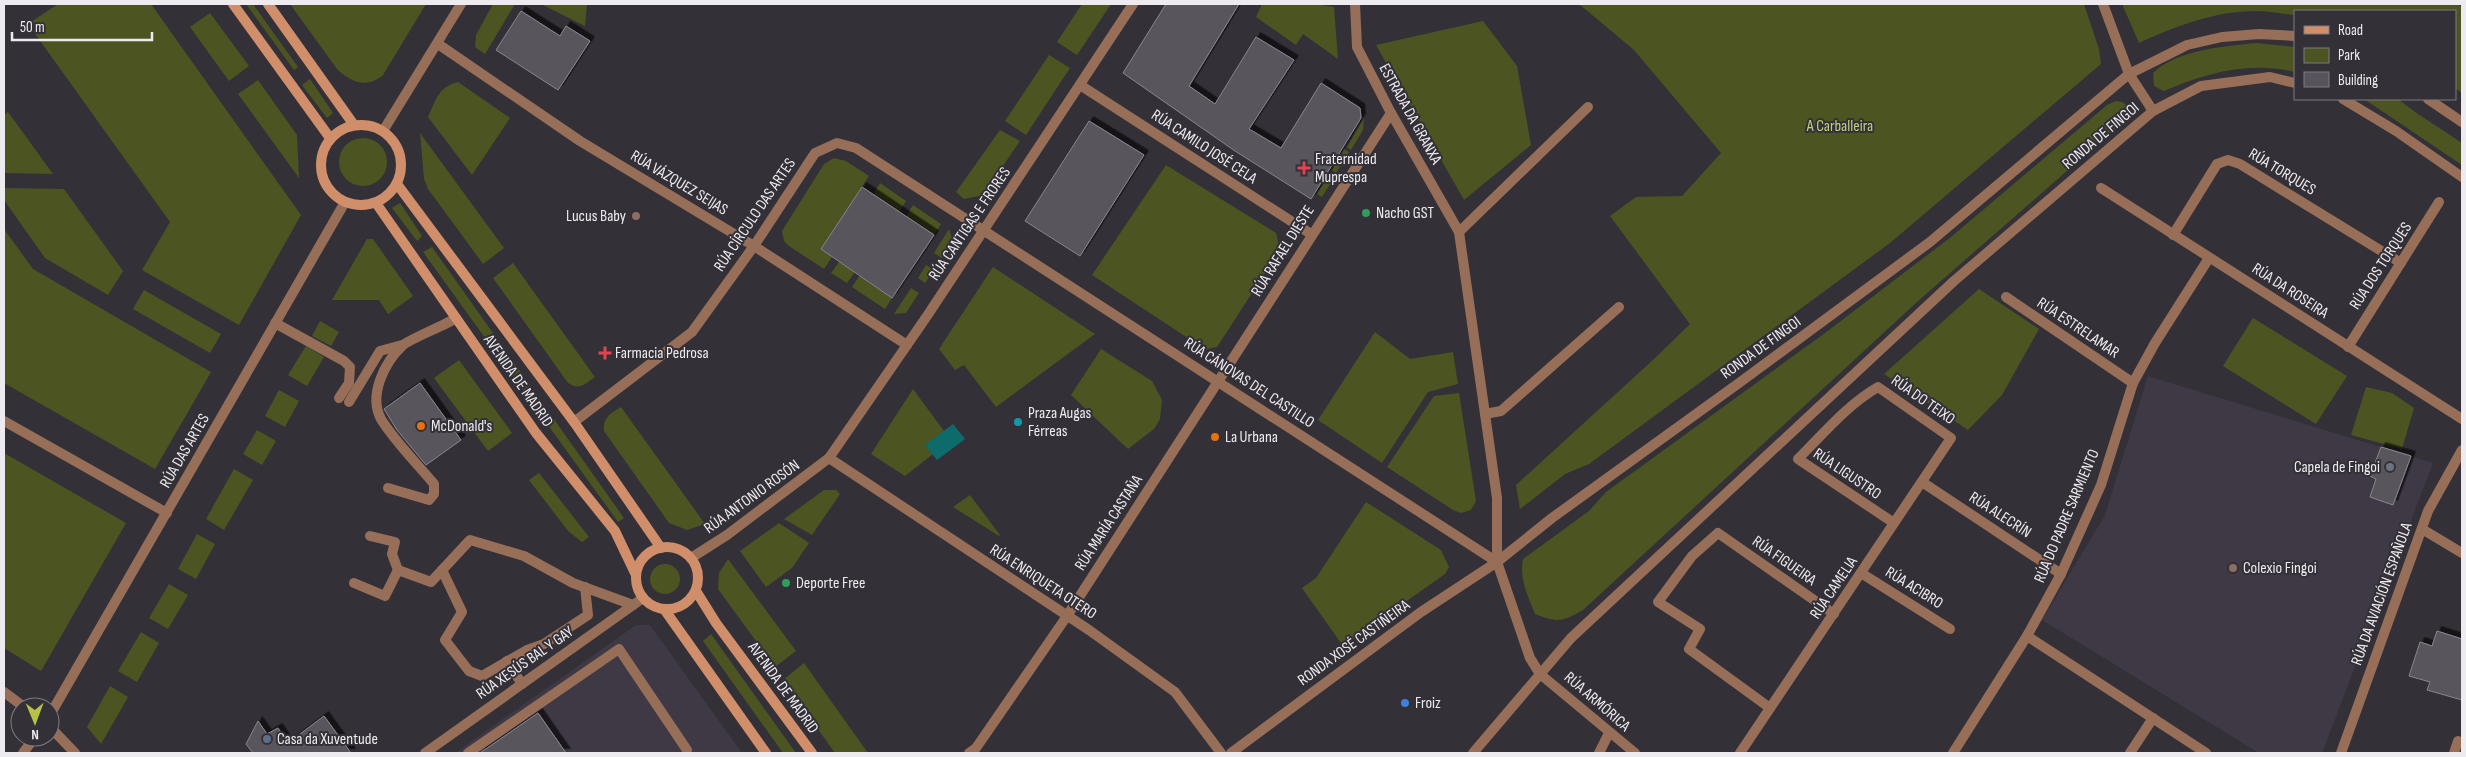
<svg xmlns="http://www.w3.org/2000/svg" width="2466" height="757" font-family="'Sofia Sans Condensed',sans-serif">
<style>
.built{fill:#3f3845}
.green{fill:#4c5422}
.water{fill:#0e6b6b}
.building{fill:#58545c;stroke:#8a858f;filter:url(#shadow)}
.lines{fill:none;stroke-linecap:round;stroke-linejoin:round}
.lane{stroke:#976e57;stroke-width:10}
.street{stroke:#976e57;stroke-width:10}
.secondary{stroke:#d08f6a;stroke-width:10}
.health-dot{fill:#e0444e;stroke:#343038;stroke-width:2}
.leisure-dot{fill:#2e9e5b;stroke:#343038;stroke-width:2}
.education-dot{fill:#8d6e63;stroke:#343038;stroke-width:2}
.culture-dot{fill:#0f9aa8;stroke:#343038;stroke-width:2}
.food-dot{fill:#e8710a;stroke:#343038;stroke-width:2}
.worship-dot{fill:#6b7280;stroke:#343038;stroke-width:2}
.shop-dot{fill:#3f7fe0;stroke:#343038;stroke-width:2}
.service-dot{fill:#5c6f8a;stroke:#343038;stroke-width:2}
.labels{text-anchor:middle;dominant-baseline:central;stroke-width:4;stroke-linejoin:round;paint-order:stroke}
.street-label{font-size:16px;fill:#eeebf0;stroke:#343038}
.park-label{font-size:16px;fill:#c1d07d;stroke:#343038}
.poi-label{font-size:16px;fill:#eeebf0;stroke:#343038;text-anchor:start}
</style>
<defs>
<filter id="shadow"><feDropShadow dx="4.5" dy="-4.5" stdDeviation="0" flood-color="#0009"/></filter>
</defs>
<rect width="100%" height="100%" fill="#343038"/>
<g class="built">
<polygon points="2148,376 2433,463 2322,753 2259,753 2042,620 2105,515"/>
<polygon points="636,625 650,625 742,753 455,753"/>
</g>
<g class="green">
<polygon points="58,4 151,4 301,215 239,325 142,270 170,222 28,24"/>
<polygon points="246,4 253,4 298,67 294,70"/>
<path d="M290,4h136l-43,71c-16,14 -33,7 -46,-6z"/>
<polygon points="493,4 515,4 485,54 475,47 476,35"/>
<polygon points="541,4 587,4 585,26"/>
<polygon points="1082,4 1111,4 1077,55 1057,42"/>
<polygon points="1262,4 1314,4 1334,7 1338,59 1303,34 1296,45 1256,17"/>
<polygon points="1579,4 2084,4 2099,49 2101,64 1890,243 1589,464 1565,474 1520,509 1516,485 1654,359 1690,324 1610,216 1636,197 1682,196 1721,153 1634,50"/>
<path d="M2122,4h335l5,3v86l-7,-5v-77h-160v4c-13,-1 -26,-4 -39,-4 -41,0 -80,15 -117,32z"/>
<polygon points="210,13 249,66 229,81 190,27"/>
<polygon points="1483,21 1517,66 1531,145 1464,200 1376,45"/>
<path d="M2257,43l38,4v25c-46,-11 -89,1 -131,19l-10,-5 -1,-13c23,-23 72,-27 104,-30z"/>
<polygon points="1049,55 1070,68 1026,135 1005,121"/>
<polygon points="310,79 333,113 327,118 302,85"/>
<polygon points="258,80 297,135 299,178 238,94"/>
<path d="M458,82l52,36 -38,57 -44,-58c8,-17 10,-30 30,-35z"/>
<polygon points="2364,99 2398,99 2415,112 2462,143 2462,165"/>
<path d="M2116,101l6,1 5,3 1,7 -3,8 -208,182 -334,308c-21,12 -25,13 -48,4 -7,-17 -16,-36 -12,-55l66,-48 17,-19 219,-159 126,-96 156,-132z"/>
<polygon points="8,112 53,174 4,173 4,115"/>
<polygon points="1364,118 1363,130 1351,150 1347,147"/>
<polygon points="1000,130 1020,141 983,195 964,199 956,192"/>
<polygon points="420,133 504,248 483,264 428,189 424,179"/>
<circle cx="363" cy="162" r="24"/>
<polygon points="1344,149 1349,152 1336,173 1332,170"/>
<polygon points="834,158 846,161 869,176 821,249 832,257 824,269 789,246 784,241 782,231 824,164"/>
<polygon points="1166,165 1276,233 1280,250 1217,347 1207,349 1200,346 1092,275"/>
<polygon points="1330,173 1335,176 1322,197 1317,194"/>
<polygon points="880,183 906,201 899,212 873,195"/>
<polygon points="4,188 64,189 123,271 108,295 45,258 4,200"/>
<polygon points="400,203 422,236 417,241 392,208"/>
<polygon points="913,205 941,224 934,235 906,216"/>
<polygon points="4,229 33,269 211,372 155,469 4,383"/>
<polygon points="949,229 953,242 942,258 934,253"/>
<polygon points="367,239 373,239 413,296 388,314 379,300 332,300"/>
<polygon points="432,247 624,518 618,522 423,252"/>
<polygon points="839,262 855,272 847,283 831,273"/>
<path d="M513,263l82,114c-10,7 -16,14 -27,6l-75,-105z"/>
<polygon points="926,265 934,270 925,283 918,278"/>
<polygon points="993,267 1095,334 996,407 964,365 955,370 939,349"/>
<polygon points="860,275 892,298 885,309 852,287"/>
<polygon points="911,288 919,293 906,313 894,314"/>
<polygon points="1979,289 2039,329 2002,395 1968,430 1884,374"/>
<polygon points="144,290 221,334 210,353 133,309"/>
<polygon points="2253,318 2347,376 2316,424 2223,366"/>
<polygon points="320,321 339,332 331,346 312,336"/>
<polygon points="1375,332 1410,359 1453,352 1458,384 1428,392 1382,463 1318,420"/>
<polygon points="306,346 324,357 307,386 288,375"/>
<polygon points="1101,349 1152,381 1162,400 1160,419 1154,429 1128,449 1071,395"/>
<polygon points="459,360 512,433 488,451 434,378"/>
<polygon points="2366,387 2392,393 2414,408 2402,449 2351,435"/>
<polygon points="913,389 944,431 926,445 933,454 905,476 871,454"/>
<polygon points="279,390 299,401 285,427 265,416"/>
<polygon points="1459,393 1476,501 1471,510 1461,513 1453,510 1387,467 1434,396"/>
<path d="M621,407l84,117 -18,6 -18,-7 -65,-92c-2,-13 7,-18 17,-24z"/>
<polygon points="257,430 276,441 262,465 243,454"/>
<polygon points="4,453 126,523 41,671 4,648"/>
<polygon points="234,469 253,480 224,530 206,519"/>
<polygon points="539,473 589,537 582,542 568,531 529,480"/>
<polygon points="824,490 836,490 840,494 812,535 784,519"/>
<polygon points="970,495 1000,535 999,536 953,507"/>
<polygon points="1366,502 1441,550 1449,567 1445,574 1343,646 1302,588 1316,578"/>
<polygon points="779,523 809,543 792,568 766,587 740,551"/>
<polygon points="197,534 215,544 196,579 178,569"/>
<polygon points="728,559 796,651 775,667 718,589 719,573"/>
<circle cx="665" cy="579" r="15"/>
<polygon points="169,584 188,595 168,629 149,618"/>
<polygon points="141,632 159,643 137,682 118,671"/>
<polygon points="711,634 796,753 783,753 703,641"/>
<polygon points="804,663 868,753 835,753 783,680"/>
<polygon points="110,686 128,697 101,744 87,727"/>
</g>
<polygon class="water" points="953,424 965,439 937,460 925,445"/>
<g class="building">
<polygon points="1166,4 1239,4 1189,86 1215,104 1256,37 1294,60 1249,129 1281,148 1321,83 1360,108 1361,118 1311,199 1235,151 1123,73"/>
<polygon points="521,11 560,36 566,26 590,41 558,90 496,50"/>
<polygon points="1089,121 1144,155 1080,256 1025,221"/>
<polygon points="862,187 934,235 892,298 821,249"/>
<polygon points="420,383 461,440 426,465 397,430 384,409"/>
<polygon points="2381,447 2411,456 2393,505 2370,497 2376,479 2370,476"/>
<polygon points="2437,631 2462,639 2462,700 2427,690 2430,682 2409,676 2420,642 2432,646"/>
<polygon points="538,713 566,753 480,753"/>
<polygon points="324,716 351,753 253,753 246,744 258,721 267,734 278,728 288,743"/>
</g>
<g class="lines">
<g class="lane">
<polyline points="2006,297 2133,383"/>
<polyline points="275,323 344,361 350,367 349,383 339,398"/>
<polyline points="349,402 380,351 402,345"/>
<path d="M388,488l41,12 5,-6v-10c-15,-18 -42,-46 -53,-65 -13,-24 4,-57 21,-73 7,-7 42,-20 54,-28"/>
<polyline points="370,536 395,542 392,554 398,570 431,582 470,540 524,556 573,583 633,605"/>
<polyline points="442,570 462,612 445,640 469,671 482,676 527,650 544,644 588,615 585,587"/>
<polyline points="354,583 385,596 398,570"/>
<polyline points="507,661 522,684"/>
<polyline points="468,753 619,649 687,750"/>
<polyline points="1599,753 1609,733"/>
</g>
<g class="street">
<polyline points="1355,4 1357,47 1391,113 1459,232 1497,498 1497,562 1530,658 1540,674 1635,753"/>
<polyline points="2103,4 2129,74 2153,111"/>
<polyline points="438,44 580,141 754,246 907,345"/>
<polyline points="1080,85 1311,234"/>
<polyline points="2343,99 2396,131 2462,177"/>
<polyline points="2428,99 2462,122"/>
<polyline points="383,131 461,4"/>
<polyline points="2101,188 2462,419"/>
<polyline points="1459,232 1588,107"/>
<polyline points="2173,235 2217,164 2228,160 2240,164 2401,263"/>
<polyline points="2348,347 2439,202"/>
<polyline points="1485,414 1501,411 1619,307"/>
<polyline points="4,421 167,513"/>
<polyline points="574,422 692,332 754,246 815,153 837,143 856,148 1497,562"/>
<polyline points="829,458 1089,630 1175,692 1221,753"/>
<polyline points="1922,482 2061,574"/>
<polyline points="2422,529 2462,553"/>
<polyline points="691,558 727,535 829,458 927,316 1133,4"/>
<polyline points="1861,573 1950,629"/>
<polyline points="2027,636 2206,753"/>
<polyline points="4,692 24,707"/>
<polyline points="1770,708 1689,649 1700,629 1658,602 1692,556 1718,533 1834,614"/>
<polyline points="50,715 345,202"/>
<polyline points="50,727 75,753"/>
<polyline points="23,753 35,737"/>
<polyline points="425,753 643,598"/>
<polyline points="969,753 976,748 1067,616 1391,113"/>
<polyline points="1231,753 1421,612 1497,562 1552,518 1739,383 1930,242 2129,74 2187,45 2222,37 2259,34 2295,36"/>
<polyline points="1473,753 1571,638 1954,281 2153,111 2201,86 2270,77 2295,83"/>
<path d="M1740,753l211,-315 -73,-51c-31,18 -55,47 -80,72l96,64"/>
<polyline points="1953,753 2027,636 2061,574 2101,485 2133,383 2155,343 2209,258"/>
<polyline points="2130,753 2153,718"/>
<polyline points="2341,753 2428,511 2462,450"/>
<polyline points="2454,753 2458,741"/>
</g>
<g class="secondary">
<polyline points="233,4 330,138"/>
<polyline points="268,4 354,125"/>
<circle cx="361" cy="165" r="40"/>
<polyline points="397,184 574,422 661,548"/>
<polyline points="376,203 536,433 615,531 636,575"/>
<circle cx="667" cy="578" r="31"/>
<polyline points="696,591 716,623 812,753"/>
<polyline points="664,609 766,753"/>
</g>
</g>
<g class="health-dot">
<path d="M1301.5 160.5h5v5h5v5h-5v5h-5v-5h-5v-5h5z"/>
<path d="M602.5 345.5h5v5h5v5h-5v5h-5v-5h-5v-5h5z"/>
</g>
<g class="leisure-dot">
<circle cx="1366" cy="213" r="5"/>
<circle cx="786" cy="583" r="5"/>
</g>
<g class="education-dot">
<circle cx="636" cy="216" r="5"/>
<circle cx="2233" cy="568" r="5"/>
</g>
<circle class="culture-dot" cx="1018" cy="422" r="5"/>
<g class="food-dot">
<circle cx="421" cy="426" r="5"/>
<circle cx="1215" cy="437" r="5"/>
</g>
<circle class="worship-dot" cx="2390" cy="467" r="5"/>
<circle class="shop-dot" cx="1405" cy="703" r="5"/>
<circle class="service-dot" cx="267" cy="739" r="5"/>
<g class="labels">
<g class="street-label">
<text transform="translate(1410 114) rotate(61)">ESTRADA DA GRANXA</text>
<text transform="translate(2101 136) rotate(-40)">RONDA DE FINGOI</text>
<text transform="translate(1204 147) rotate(33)">RÚA CAMILO JOSÉ CELA</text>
<text transform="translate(2282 172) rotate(31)">RÚA TORQUES</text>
<text transform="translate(679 183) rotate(31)">RÚA VÁZQUEZ SEIJAS</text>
<text transform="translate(755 215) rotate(-56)">RÚA CÍRCULO DAS ARTES</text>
<text transform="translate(970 224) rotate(-56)">RÚA CANTIGAS E FRORES</text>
<text transform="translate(1283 251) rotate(-58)">RÚA RAFAEL DIESTE</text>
<text transform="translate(2381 266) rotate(-57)">RÚA DOS TORQUES</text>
<text transform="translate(2290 291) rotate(33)">RÚA DA ROSEIRA</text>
<text transform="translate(2078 328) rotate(34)">RÚA ESTRELAMAR</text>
<text transform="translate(1761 348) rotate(-36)">RONDA DE FINGOI</text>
<text transform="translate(518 381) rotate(55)">AVENIDA DE MADRID</text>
<text transform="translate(1249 383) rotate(33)">RÚA CÁNOVAS DEL CASTILLO</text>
<text transform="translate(1923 400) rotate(35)">RÚA DO TEIXO</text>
<text transform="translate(185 451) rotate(-60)">RÚA DAS ARTES</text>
<text transform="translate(1847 474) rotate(34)">RÚA LIGUSTRO</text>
<text transform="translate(752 497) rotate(-36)">RÚA ANTONIO ROSÓN</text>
<text transform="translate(2000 515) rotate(33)">RÚA ALECRÍN</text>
<text transform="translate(2067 516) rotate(-67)">RÚA DO PADRE SARMIENTO</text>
<text transform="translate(1109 523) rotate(-57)">RÚA MARÍA CASTAÑA</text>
<text transform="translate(1784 561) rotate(35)">RÚA FIGUEIRA</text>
<text transform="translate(1043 582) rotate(33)">RÚA ENRIQUETA OTERO</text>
<text transform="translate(1834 588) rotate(-56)">RÚA CAMELIA</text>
<text transform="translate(1914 588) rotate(32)">RÚA ACIBRO</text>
<text transform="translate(2382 594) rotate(-70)">RÚA DA AVIACIÓN ESPAÑOLA</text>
<text transform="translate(1354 643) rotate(-36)">RONDA XOSÉ CASTIÑEIRA</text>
<text transform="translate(525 663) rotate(-35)">RÚA XESÚS BAL Y GAY</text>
<text transform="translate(783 688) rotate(54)">AVENIDA DE MADRID</text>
<text transform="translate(1597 702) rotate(41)">RÚA ARMÓRICA</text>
</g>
<g class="park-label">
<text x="1840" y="126">A Carballeira</text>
</g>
<g class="poi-label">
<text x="1315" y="159">Fraternidad<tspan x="1315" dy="18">Muprespa</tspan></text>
<text x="1376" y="213">Nacho GST</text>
<text x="626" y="216" text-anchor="end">Lucus Baby</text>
<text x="615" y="353">Farmacia Pedrosa</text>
<text x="1028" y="413">Praza Augas<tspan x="1028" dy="18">Férreas</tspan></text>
<text x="431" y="426">McDonald's</text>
<text x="1225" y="437">La Urbana</text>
<text x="2380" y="467" text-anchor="end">Capela de Fingoi</text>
<text x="2243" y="568">Colexio Fingoi</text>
<text x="796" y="583">Deporte Free</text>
<text x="1415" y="703">Froiz</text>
<text x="277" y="739">Casa da Xuventude</text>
</g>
</g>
<rect width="2466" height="757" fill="none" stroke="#eeebf0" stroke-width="10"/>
<rect x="2294" y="10" width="162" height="90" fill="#343038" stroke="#7e7b82"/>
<rect x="2304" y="26" width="25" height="8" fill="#d08f6a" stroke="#7e7b82"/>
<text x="2338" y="35" font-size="15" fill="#eeebf0">Road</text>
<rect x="2304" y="48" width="25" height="15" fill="#4c5422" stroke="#7e7b82"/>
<text x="2338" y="60" font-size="15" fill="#eeebf0">Park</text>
<rect x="2304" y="72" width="25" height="15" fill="#58545c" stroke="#7e7b82"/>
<text x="2338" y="85" font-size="15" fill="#eeebf0">Building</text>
<g transform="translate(35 722) rotate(179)"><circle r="24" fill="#343038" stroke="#7e7b82"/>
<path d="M0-4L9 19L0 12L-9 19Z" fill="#b7c148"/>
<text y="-8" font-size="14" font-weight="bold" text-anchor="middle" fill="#eeebf0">N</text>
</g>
<path d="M12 32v8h140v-8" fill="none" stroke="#eeebf0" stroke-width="2.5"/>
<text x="20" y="32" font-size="15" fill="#eeebf0" stroke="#343038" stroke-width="4" paint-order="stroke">50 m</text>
</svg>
